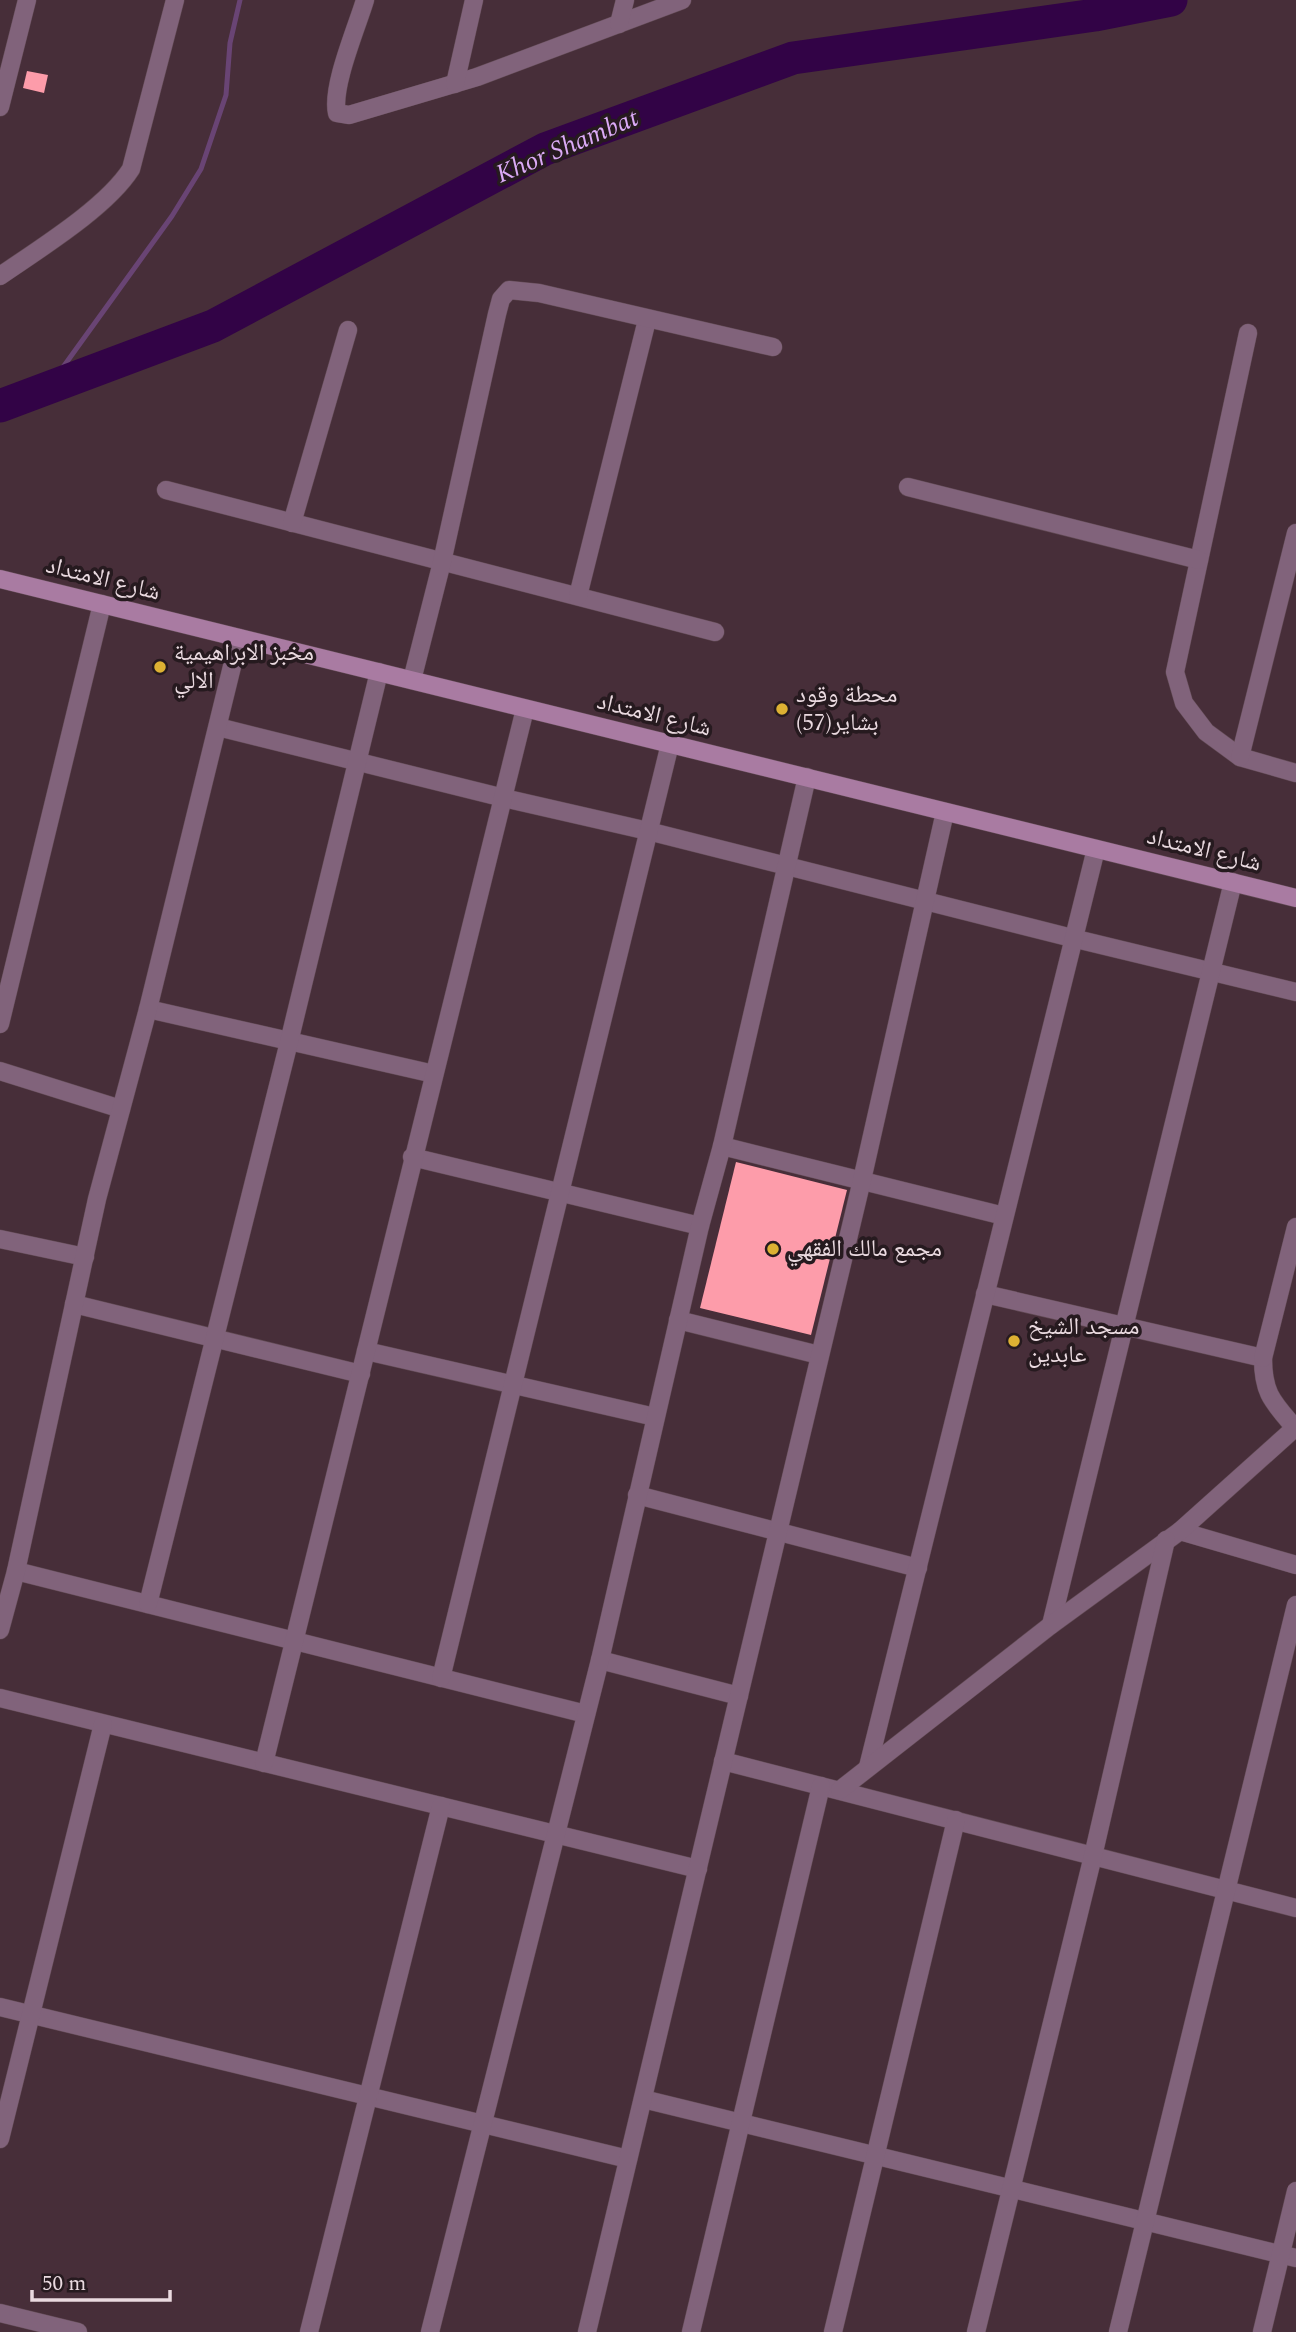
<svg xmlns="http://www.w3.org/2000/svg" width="1296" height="2332" font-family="Spectral,'Noto Naskh Arabic',serif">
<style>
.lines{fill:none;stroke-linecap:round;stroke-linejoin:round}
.stream{stroke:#694474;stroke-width:5}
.river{stroke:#320346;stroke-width:33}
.building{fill:#fd9caa}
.street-casing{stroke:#614a54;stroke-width:19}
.secondary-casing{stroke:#614a54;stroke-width:19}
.street{stroke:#81637b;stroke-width:18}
.secondary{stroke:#a97ba2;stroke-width:18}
.poi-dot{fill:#ddb133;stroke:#261a1f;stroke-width:2.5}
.labels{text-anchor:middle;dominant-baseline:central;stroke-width:7;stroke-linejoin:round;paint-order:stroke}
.street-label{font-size:24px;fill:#eadae0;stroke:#261a1f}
.poi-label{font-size:24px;fill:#eadae0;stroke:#261a1f;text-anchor:start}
.water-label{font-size:26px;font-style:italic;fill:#dbaaf6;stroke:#261a1f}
</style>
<rect width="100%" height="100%" fill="#472e39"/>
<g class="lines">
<polyline class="stream" points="48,388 172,216 201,169 226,95 230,43 240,0"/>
<polyline class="river" points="0,406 213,326 545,149 793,58 1095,15 1171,0"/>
</g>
<g class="building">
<polygon points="27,71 48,75 44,93 23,88"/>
<polygon points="736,1162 847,1190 811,1335 700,1308"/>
</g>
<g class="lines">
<g class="street-casing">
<g id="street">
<path d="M365,0c-8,27 -34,87 -28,113l12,2 128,-38 205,-77"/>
<polyline points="619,24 625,0"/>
<polyline points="455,84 474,0"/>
<polyline points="0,107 27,0"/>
<path d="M0,276c39,-27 106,-68 131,-107l44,-169"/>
<polyline points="1248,333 1175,672 1184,703 1206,732 1240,757 1296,773"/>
<polyline points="908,487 1199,560"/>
<polyline points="166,490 715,632"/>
<polyline points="292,523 348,330"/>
<polyline points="578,596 647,320"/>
<polyline points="412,680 442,562 497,314 501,299 509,290 539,293 773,347"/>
<polyline points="218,727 504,798 648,831 1072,938 1296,992"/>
<polyline points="1240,757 1296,533"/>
<polyline points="148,1009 434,1074"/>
<polyline points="0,1024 102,604"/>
<polyline points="0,1071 121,1109"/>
<polyline points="722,1146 1004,1216"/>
<polyline points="412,1157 700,1226"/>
<polyline points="0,1239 85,1257"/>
<path d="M985,1294l278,64c0,36 10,44 32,70"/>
<polyline points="74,1304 361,1374"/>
<polyline points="678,1320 819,1355"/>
<polyline points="366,1351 655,1417"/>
<polyline points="1263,1358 1296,1227"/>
<polyline points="637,1495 918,1568"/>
<polyline points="1180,1531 1296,1565"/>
<polyline points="16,1571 586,1714"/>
<polyline points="148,1604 289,1042 379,672"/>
<polyline points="1051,1625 1233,882"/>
<polyline points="0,1630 16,1571 97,1199 148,1009 239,638"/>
<polyline points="600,1660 739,1696"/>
<polyline points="441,1678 670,744"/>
<polyline points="0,1698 698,1869"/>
<polyline points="723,1761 1296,1908"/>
<polyline points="264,1763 525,709"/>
<polyline points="868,1767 1096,849"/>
<polyline points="840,1790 1051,1625 1180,1531 1296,1427"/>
<polyline points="0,2007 628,2159"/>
<polyline points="643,2099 1296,2258"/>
<polyline points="0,2139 103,1724"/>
<polyline points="0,2313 78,2332"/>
<polyline points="309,2332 441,1806"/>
<polyline points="430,2332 600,1660 700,1226 722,1146 807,777"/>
<polyline points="587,2332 862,1180 945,812"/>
<polyline points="691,2332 821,1786"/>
<polyline points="833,2332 956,1820"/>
<polyline points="976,2332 1093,1856 1166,1540"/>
<polyline points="1118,2332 1296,1605"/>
<polyline points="1262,2332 1296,2191"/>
</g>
</g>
<g class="secondary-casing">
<polyline id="secondary" points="0,579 1296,898"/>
</g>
<use href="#street" class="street"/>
<use href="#secondary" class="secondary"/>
</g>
<g class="poi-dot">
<circle cx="160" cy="667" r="7"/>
<circle cx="782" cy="709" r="7"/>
<circle cx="773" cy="1249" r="7"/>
<circle cx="1014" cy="1341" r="7"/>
</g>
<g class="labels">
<g class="street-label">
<text transform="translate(103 579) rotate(14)">شارع الامتداد</text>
<text transform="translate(654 715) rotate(14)">شارع الامتداد</text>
<text transform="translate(1204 850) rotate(14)">شارع الامتداد</text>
</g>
<g class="poi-label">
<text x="174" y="653">مخبز الابراهيمية<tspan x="174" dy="28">الالي</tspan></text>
<text x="796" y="695">محطة وقود<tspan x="796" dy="28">بشاير(57)</tspan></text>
<text x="787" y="1249">مجمع مالك الفقهي</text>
<text x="1028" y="1327">مسجد الشيخ<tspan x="1028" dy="28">عابدين</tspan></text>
</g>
<g class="water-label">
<text transform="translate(567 146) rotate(-23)">Khor Shambat</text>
</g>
</g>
<path d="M32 2290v10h138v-10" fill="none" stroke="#eadae0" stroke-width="3.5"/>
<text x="42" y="2290" font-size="21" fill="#eadae0" stroke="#261a1f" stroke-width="5" paint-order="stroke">50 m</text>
</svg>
